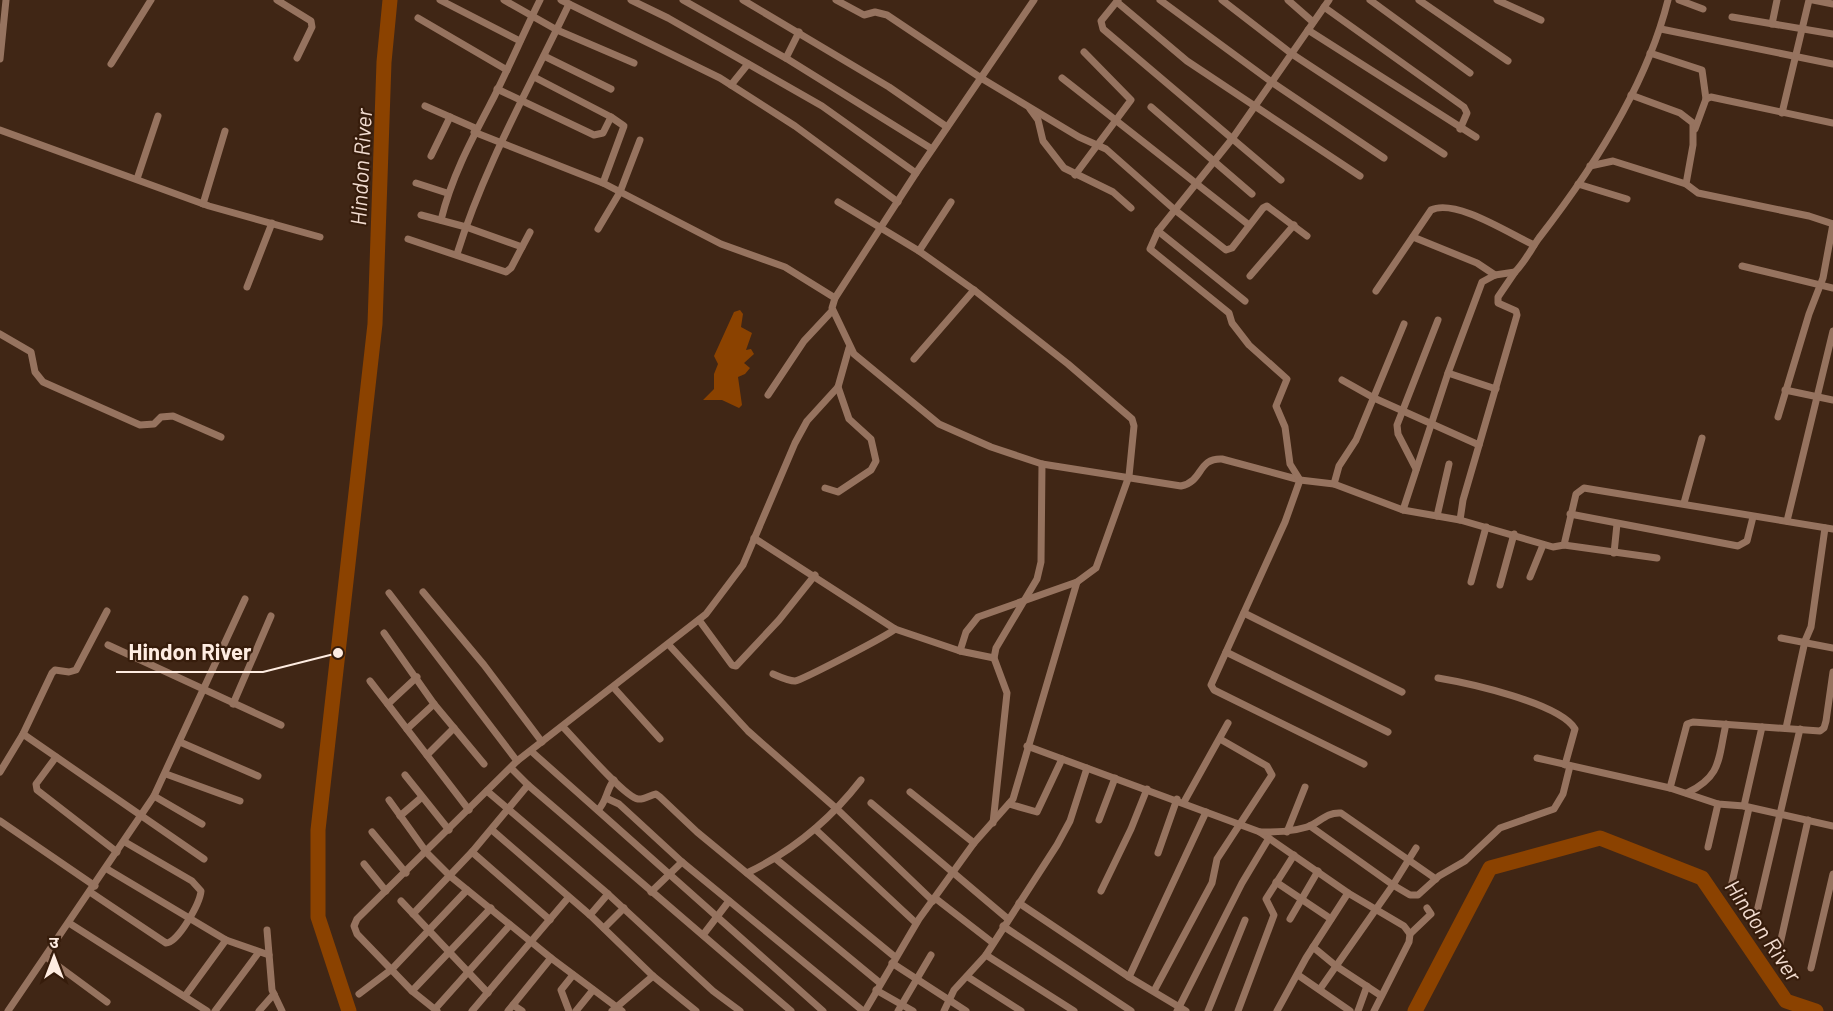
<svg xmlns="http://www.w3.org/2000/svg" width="1833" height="1011" font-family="Barlow,'Noto Sans Devanagari',sans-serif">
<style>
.water{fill:#8b4200}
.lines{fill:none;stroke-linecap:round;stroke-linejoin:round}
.river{stroke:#8b4200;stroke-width:15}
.minor{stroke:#96735f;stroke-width:7}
.labels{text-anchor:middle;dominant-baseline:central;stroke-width:4.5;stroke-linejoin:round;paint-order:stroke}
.water-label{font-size:22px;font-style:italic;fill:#f2dcd0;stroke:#361c0b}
.leader{fill:none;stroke:#feece1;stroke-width:2}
.callout-dot{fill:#feece1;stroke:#361c0b;stroke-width:2}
.callout-label{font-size:22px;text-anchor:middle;font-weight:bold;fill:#feece1;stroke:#361c0b;stroke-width:4.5;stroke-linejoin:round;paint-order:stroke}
</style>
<rect width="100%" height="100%" fill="#402615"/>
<polygon class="water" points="740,310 743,314 741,327 752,333 746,350 751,349 754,354 744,363 750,368 745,374 738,377 742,405 739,408 722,400 703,400 714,389 714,374 718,364 714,356 734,312"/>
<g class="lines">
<g class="river">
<polyline points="349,1011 318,917 318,830 375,324 384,62 390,0"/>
<polyline points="1415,1011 1490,868 1600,838 1702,878 1786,1001 1816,1011"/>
</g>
<g class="minor">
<polyline points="277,0 311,21 312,27 297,58"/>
<polyline points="440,0 520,41"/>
<polyline points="504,0 557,30 634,63"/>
<polyline points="561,0 720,78 795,126 898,202"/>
<polyline points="631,0 668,18 822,106 916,173"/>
<polyline points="683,0 789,60 932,149"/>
<polyline points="743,0 889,87 947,127"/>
<polyline points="836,0 864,15 875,12 887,15 981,78 1079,137 1106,149 1175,210 1226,250 1232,248 1263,208 1267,206 1307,236"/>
<path d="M1034,0l-118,173 -81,125 -3,10 22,46 85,70 52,23 51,17 139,22c23,-5 16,-28 41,-27l78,21 34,4 69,26 57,10 93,27 11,-2 12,-51 8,-6 249,41"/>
<polyline points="1118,0 1101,21 1103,29 1281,180"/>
<polyline points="1160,0 1273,83 1384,158"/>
<polyline points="1222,0 1292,54 1444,154"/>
<polyline points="1288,0 1313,22"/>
<polyline points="1329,0 1232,139 1158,231 1150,249 1229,313 1232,323 1249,345 1287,379 1276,406 1285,427 1290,464 1300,480 1285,522 1211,685 1214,690 1364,764"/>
<polyline points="1370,0 1470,73"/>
<polyline points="1419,0 1508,61"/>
<polyline points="1497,0 1541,20"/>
<polyline points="1679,0 1703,9"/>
<polyline points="1813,0 1833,4"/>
<polyline points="1117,2 1187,61 1360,176"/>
<polyline points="1324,7 1464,107 1467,113 1460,129"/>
<polyline points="1732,17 1833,34"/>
<polyline points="418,18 507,70"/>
<polyline points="1772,24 1777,0"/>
<polyline points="1661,29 1833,64"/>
<polyline points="1308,30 1476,137"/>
<polyline points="1650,53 1702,70 1706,99"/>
<polyline points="544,56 611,89"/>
<polyline points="786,58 799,32"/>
<polyline points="0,59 6,0"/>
<polyline points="111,64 151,0"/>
<polyline points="1062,78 1249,225"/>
<polyline points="731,85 748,64"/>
<polyline points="497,89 594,135 603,133 611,117 534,77"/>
<polyline points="1631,95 1680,113 1693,123 1693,145 1686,184 1698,193 1809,216 1833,224"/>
<polyline points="425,106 475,128"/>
<polyline points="1151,107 1252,194"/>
<polyline points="1030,109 1038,120 1043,141 1064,168 1113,192 1131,208"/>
<polyline points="1782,113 1809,0"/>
<polyline points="1695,129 1706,99 1711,97 1833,123"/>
<polyline points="0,130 209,206 320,237"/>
<polyline points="474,132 603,183 721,244 785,267 835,298"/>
<polyline points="431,156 450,117"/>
<polyline points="1590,166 1613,161 1686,184"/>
<polyline points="1075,175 1131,100 1084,52"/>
<polyline points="137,179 158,116"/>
<polyline points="416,183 447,193"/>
<polyline points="603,183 624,126 611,117"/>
<polyline points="1578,184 1627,199"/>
<polyline points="838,202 919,251 974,290 1068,364 1132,419 1134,426 1129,476 1096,568 1077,582 978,617 966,632 960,651"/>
<polyline points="203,204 225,131"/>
<polyline points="421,215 466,227 522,247"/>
<path d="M441,220c11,-45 32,-83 53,-123 16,-32 30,-65 46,-97"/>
<polyline points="598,229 620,192 640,140"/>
<polyline points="1158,231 1245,301"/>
<polyline points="1413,237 1477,263 1495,275"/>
<polyline points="408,239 506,272 511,268 530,232"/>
<polyline points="919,251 951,202"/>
<path d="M457,254c27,-87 73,-168 112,-250"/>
<polyline points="1742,266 1833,288"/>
<polyline points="1250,276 1294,225"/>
<polyline points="247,287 272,223"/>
<path d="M1376,291l55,-81c24,-12 79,24 103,35"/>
<polyline points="0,334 31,352 35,372 43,382 140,425 154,424 161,417 173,416 221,437"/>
<polyline points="914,359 974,290"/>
<polyline points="1448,373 1496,389"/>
<polyline points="1342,380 1374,398 1479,445"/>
<polyline points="1785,390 1833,400"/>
<polyline points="768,395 804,341 832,311"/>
<polyline points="1778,417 1809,314 1823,278 1833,224"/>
<polyline points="1416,469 1398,434 1397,425 1438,320"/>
<polyline points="1334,484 1339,466 1356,440 1404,324"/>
<polyline points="825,488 838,492 871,470 876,461 871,439 849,419 838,387"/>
<polyline points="1684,503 1702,438"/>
<path d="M1403,510l45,-137 34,-91 13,-7 20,-3c10,-10 16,-23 24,-34 53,-68 108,-154 129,-238"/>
<polyline points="1570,514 1738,546 1747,541 1753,517"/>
<polyline points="1437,516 1449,464"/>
<polyline points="1460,520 1463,500 1517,315 1516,311 1498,303 1498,297 1515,272"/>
<polyline points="1787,521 1833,331"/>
<polyline points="754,538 895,629 960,651 994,658"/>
<polyline points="1564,545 1657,558"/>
<polyline points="1614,553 1617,524"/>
<polyline points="1530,577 1543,545"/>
<polyline points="1471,582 1486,527"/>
<polyline points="1500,585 1514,534"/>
<polyline points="423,592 484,665 542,742"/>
<polyline points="389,593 517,761"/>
<polyline points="1244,613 1402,692"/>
<polyline points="699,620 732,665 736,666 779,620 815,575"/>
<polyline points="384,633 434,704 484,764"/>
<polyline points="1781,638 1833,648"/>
<polyline points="108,645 281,725"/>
<polyline points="669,645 748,731 838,810 933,901"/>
<polyline points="1226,652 1388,732"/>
<path d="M773,674c7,3 15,7 22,7 7,-1 94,-46 100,-52"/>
<path d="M1438,678c30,5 122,25 137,51l-10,36"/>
<polyline points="370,681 469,810"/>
<polyline points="614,688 660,739"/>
<polyline points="233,704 271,616"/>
<polyline points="388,704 417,677"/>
<path d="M563,727c13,13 61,70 75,72 6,1 12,-4 18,-5l4,3 37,35 183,151"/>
<polyline points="1786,728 1805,641 1811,627 1825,528"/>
<polyline points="407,729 434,704"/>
<polyline points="23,734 204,859"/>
<polyline points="180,742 258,776"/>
<polyline points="1027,746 1260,832 1348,893 1404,926 1410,934 1409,942 1374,1011"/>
<polyline points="531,751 823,1011"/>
<polyline points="427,755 454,728"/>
<polyline points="56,757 36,784 37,790 117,852"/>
<polyline points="1537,758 1670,788 1718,804 1744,806 1833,826"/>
<polyline points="511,768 528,785"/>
<polyline points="0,772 23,734 52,673 55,670 69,672 76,670 107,611"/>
<polyline points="166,774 240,801"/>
<polyline points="405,775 449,830"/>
<polyline points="1670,788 1687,724 1693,722 1820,731 1824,728 1826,721 1833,672"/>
<polyline points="487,791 608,894 713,991 740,1011"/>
<polyline points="910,792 974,843"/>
<path d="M1687,793c35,-17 31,-34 39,-69"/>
<polyline points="154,796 202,824"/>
<polyline points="606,798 619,804 682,862 863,1011"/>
<polyline points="389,800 427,853 450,876 551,958 622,1011"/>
<polyline points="1184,802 1228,723"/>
<polyline points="871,803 1008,919"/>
<polyline points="1009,804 1037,812 1062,759"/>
<polyline points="1744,806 1762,727"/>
<path d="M598,810c9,-9 8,-20 16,-30"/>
<polyline points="400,816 422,797"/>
<polyline points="1099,820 1115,778"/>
<polyline points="0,821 95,886"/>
<polyline points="993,823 1007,693 994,658 996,648 1037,579 1041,562 1042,464"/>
<polyline points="1310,826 1393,885 1410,895 1418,895 1439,876 1465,861 1500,828 1554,809 1563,794 1570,766"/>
<polyline points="815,829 916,923"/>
<polyline points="492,830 590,915 653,976 696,1011"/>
<polyline points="372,832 406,873"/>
<path d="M1260,832c16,0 31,0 47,-5 13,-4 18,-15 34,-14l95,66"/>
<polyline points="1287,832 1305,787"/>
<polyline points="1708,847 1718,804"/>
<polyline points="472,852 550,920"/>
<polyline points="1158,853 1177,799"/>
<polyline points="776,859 895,957"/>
<polyline points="364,864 386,891"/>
<polyline points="107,869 226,940 269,955"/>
<path d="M747,873c46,-22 83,-53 114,-93"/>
<polyline points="1276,882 1331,919"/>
<polyline points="1731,887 1749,808"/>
<polyline points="1101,891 1131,829 1147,789"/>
<path d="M90,892l76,51c12,0 34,-40 35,-52l-9,-10 -67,-39"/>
<polyline points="651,892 682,862"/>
<polyline points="935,898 993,943"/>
<polyline points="401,901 488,993"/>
<polyline points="1019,903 1129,977 1186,1011"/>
<polyline points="413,914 472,852 528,785 791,1011"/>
<polyline points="590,915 608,894"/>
<polyline points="1290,919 1318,871"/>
<polyline points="1755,920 1800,729"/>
<polyline points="69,923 207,1011"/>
<polyline points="1003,926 1131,1011"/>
<polyline points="604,928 624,908"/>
<polyline points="267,930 272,990 282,1011"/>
<polyline points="1410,934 1431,914 1427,908"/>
<polyline points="703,935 729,901"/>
<polyline points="1780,944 1808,820"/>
<polyline points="1313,947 1336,966 1380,995"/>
<polyline points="986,955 1074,1011"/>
<polyline points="46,957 107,1002"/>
<polyline points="892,963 966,1011"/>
<polyline points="1811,968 1833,874"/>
<polyline points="1298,975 1350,1011"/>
<polyline points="968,977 1021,1011"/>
<polyline points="1129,977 1206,812"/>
<polyline points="1320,989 1393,885 1416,848"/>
<polyline points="876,990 913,1011"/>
<polyline points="412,991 491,908"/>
<polyline points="1154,991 1212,883 1217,859 1272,775 1267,766 1220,739"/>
<polyline points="359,994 392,969 467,890"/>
<polyline points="185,996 226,940"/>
<polyline points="513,1005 522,1011"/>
<polyline points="435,1009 510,925"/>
<polyline points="8,1011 154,796 245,599"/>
<polyline points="215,1011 259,952"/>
<polyline points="259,1011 274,994"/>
<polyline points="437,1011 412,991 357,934 354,926 357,919 517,761 706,614 743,565 795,443 807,421 838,387 849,348"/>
<polyline points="472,1011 568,898"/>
<polyline points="508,1011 551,958"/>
<polyline points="569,1011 561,990 573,975"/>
<polyline points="576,1011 593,990"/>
<polyline points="612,1011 653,976"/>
<polyline points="865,1011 919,919 974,843 1013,799 1077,582"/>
<polyline points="898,1011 931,955"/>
<polyline points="944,1011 954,990 986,955 1057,845 1070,821 1087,768"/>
<polyline points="1177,1011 1242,883 1269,838"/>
<polyline points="1208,1011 1245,920"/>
<polyline points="1238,1011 1274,915 1266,899 1294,855"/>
<polyline points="1277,1011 1306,958 1348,893"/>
<polyline points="1358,1011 1367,986"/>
</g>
</g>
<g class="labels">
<g class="water-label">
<text transform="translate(360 167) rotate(-87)">Hindon River</text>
<text transform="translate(1764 930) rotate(56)">Hindon River</text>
</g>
</g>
<path class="leader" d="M338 653L263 672H116"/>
<circle class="callout-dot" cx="338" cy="653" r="6"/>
<g class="callout-label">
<text x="190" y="660">Hindon River</text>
</g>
<g transform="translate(54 957)" stroke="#361c0b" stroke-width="4.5" paint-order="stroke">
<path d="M0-4.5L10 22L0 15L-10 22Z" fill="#feece1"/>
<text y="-9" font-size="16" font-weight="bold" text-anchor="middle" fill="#feece1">उ</text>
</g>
</svg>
